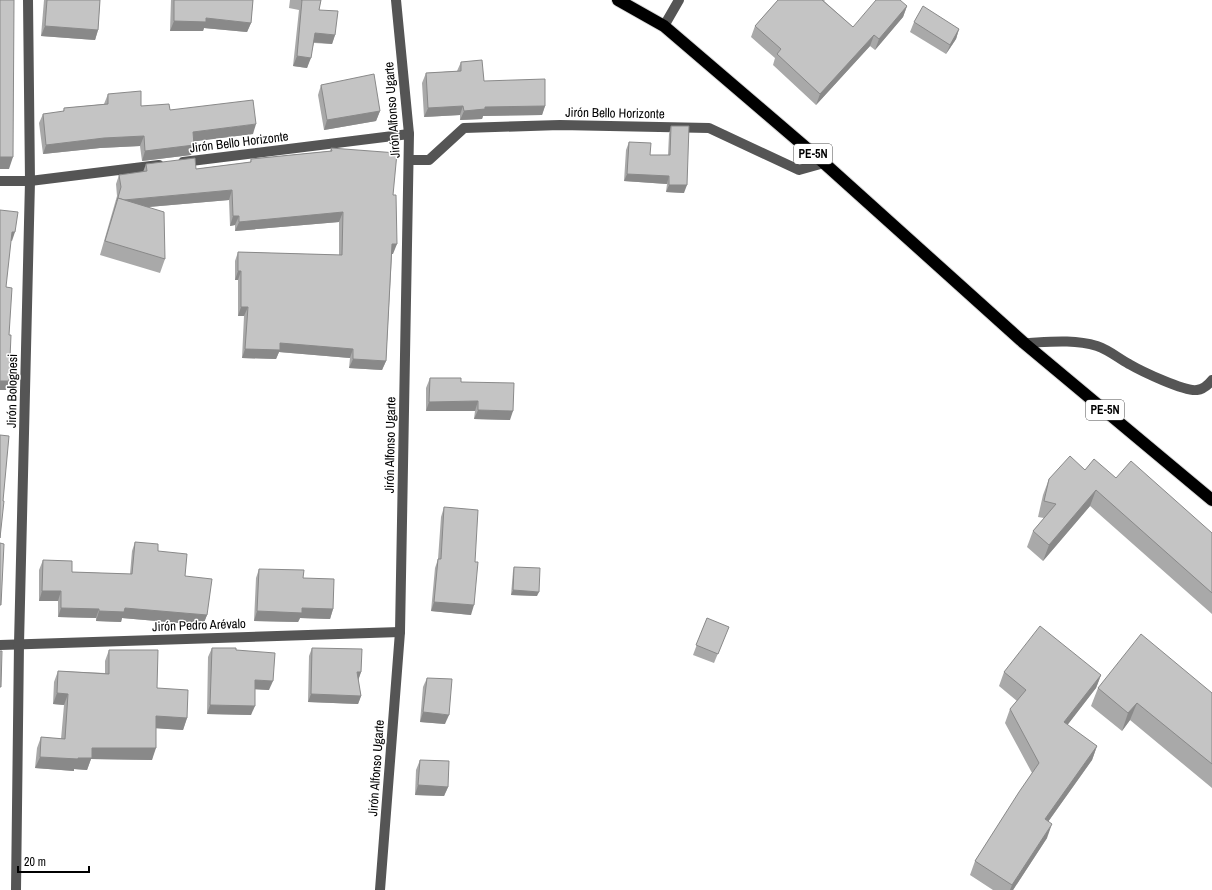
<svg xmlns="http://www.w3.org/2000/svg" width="1212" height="890" font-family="'Archivo Narrow',sans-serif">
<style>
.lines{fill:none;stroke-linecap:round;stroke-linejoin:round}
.highway-casing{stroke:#dbdbdb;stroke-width:14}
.minor{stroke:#555;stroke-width:10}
.highway{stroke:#000;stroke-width:12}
.wall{fill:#a9a9a9}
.shaded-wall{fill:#898989}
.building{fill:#c4c4c4;stroke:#898989}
.labels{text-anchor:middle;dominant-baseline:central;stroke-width:3;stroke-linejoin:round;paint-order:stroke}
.shield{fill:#fff;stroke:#4c4c4c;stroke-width:1}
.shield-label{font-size:12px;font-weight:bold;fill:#000}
.street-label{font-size:13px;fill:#000;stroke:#fff}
</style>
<rect width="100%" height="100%" fill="#fff"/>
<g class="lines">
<g class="highway-casing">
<polyline id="highway" points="618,0 664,26 824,163 1024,343 1212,500"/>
</g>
<g class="minor">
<polyline points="664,26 679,0"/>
<polyline points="409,160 429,160 464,128 560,125 709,128 799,170 824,163"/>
<polyline points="183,162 409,134"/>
<polyline points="0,181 30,181 159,165"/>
<path d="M1024,343c25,-1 49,-4 73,3 12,4 21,12 32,18 12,7 56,28 68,26 7,-1 11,-5 15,-10"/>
<polyline points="0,645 400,632"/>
<polyline points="16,890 19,644 30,181 28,0"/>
<polyline points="380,890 400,632 409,134 396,0"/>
</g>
<use href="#highway" class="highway"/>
</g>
<g class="wall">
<polygon points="44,0 100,0 98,30 95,40 41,36"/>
<polygon points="171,0 253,0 251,23 247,32 204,28 203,31 170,31"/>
<polygon points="290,0 321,0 319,10 335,35 332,44 314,43 307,68 293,66 299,10 289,8"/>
<polygon points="778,0 825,0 824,1 853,27 907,6 903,17 875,50 870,46 816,105 773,65 775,58 751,37 755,26"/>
<polygon points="914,22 959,29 956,39 946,54 910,32"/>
<polygon points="461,62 484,81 545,106 542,115 483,116 482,119 460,120 460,115 424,117 422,83 426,73 457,71"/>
<polygon points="321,85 380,111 376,121 324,130 318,95"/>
<polygon points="108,94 141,106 170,110 253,134 194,141 194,145 191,155 142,161 140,146 100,148 43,154 39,123 43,114 63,112 64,108 104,104"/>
<polygon points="671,126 684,193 666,192 667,184 624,181 626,150 629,142 650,155 668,155 669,134"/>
<polygon points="331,148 393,195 393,254 392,254 386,361 382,370 349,368 350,358 279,352 276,359 242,358 244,316 238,316 238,280 235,280 235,261 238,252 339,255 339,222 235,231 235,225 230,226 229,200 148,207 165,259 160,273 100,255 117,196 116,184 119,175 143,172 146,164 196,169 250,162 251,159 330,151"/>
<polygon points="430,378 461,382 510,420 474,419 475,411 426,411 426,388"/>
<polygon points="1085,470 1116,478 1212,533 1212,614 1090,506 1043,561 1027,547 1033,531 1044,518 1038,517 1043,495 1049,479"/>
<polygon points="444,507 471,615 431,611 435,568 438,559 441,517"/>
<polygon points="135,542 158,551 185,576 207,615 203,625 122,618 121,622 96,621 96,618 58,617 58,601 39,601 39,570 43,560 72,572 130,574 132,551"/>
<polygon points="514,567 537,596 511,595 513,571"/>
<polygon points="259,569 303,578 333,609 330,619 300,618 298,622 254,621 256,578"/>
<polygon points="707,618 725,636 714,663 693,655"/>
<polygon points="212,648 236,650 269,690 255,689 251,715 207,714 208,657"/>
<polygon points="312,648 361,672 358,680 361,696 358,704 308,702 309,656"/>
<polygon points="109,650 157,688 187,718 183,730 156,728 152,760 91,759 87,770 74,769 74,771 35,768 37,748 41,737 61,739 64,705 53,704 54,682 58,671 105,673 105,661"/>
<polygon points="1004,672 1101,675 1096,688 1067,725 1097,746 1092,760 1048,822 1047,838 1013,890 993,890 970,875 975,861 1032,773 1005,723 1010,709 1017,701 999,686"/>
<polygon points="427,678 445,724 420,722 423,687"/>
<polygon points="1098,688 1212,693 1212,788 1130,720 1122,731 1091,706"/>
<polygon points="420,760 448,787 444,796 415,795 416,770"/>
</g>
<g class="shaded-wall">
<polygon points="907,6 903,17 875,50 879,39"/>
<polygon points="206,18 251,23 247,32 204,28 203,31 170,31 174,21"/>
<polygon points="45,26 98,30 95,40 41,36"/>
<polygon points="959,29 956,39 946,54 950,45"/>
<polygon points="315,33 335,35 332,44 312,42"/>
<polygon points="874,35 870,46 816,105 820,94"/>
<polygon points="297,56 311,58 307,68 293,66"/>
<polygon points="463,106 460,115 424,117 428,108"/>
<polygon points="545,106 542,115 483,116 482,119 460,120 464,111 485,107"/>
<polygon points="380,111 376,121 324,130 327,120"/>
<polygon points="256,124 253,134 190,142 193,132"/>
<polygon points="144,136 140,146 100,148 43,154 46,145 104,138"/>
<polygon points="194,145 191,155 142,161 145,151"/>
<polygon points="0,157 13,157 9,169 0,169"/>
<polygon points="627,174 669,176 667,184 624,181"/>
<polygon points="669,185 687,185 684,193 666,192"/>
<polygon points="232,190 229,200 114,210 117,201"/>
<polygon points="343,212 339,222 235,231 239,222"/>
<polygon points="233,216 239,216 235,225 230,226"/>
<polygon points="12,232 15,232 12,241 9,240"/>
<polygon points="392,244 397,244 393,254 389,254"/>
<polygon points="238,271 241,271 238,280 235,280"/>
<polygon points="241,307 248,307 244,316 238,316"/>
<polygon points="280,343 353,349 350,358 279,352 276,359 242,358 245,349"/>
<polygon points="353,359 386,361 382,370 349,368"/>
<polygon points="0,381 9,381 6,390 0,390"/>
<polygon points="478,401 475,411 426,411 429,402"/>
<polygon points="478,410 513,411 510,420 474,419"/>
<polygon points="1096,490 1090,506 1043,561 1049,545"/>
<polygon points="513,590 539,592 537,596 511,595"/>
<polygon points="42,591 61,591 58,601 39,601"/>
<polygon points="434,602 474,605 471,615 431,611"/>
<polygon points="61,608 99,609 96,618 58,617"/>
<polygon points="125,608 207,615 203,625 122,618 121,622 96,621 99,611"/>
<polygon points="302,608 333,609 330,619 300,618 298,622 254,621 257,611"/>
<polygon points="357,672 361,672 358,681"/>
<polygon points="1101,675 1096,688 1059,736 1064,722"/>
<polygon points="255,680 273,681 269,690 251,689"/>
<polygon points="57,693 68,694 64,705 53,704"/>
<polygon points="311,694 361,696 358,704 308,702"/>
<polygon points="1137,703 1130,720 1122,731 1128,713"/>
<polygon points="210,705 255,706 251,715 207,714"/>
<polygon points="423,712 449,715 445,724 420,722"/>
<polygon points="156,716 187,718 183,730 152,728"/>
<polygon points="1097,746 1092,760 1040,833 1045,819"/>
<polygon points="92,748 156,748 152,760 91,759 87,770 74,769 74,771 35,768 40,757 78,758"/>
<polygon points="418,785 448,787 444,796 415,795"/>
<polygon points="1052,824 1047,838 1013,890 1010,890 1012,885"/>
</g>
<g class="building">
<polygon points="0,0 14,0 13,157 0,157"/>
<polygon points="47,0 100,0 98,30 45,26"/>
<polygon points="174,0 253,0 251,23 206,18 206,22 174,21"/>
<polygon points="301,0 321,0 319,10 338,11 335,35 315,33 311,58 297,56 302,0"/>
<polygon points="778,0 822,0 853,27 876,0 900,0 907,6 879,39 874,35 820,94 777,54 781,49 755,26"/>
<polygon points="923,6 959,29 950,45 914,22"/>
<polygon points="482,60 484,81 545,79 545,106 485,107 485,109 464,111 463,106 428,108 426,73 461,71 461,62"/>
<polygon points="374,74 380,111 327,120 321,85"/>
<polygon points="141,91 141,106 169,104 170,110 253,100 256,124 193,132 194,145 145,151 144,136 104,138 46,145 43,114 64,111 64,108 108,104 108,94"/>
<polygon points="671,126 689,126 687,185 669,185 669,176 627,174 629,142 651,143 650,155 670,155"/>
<polygon points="331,148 397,153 393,195 396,195 397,244 392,244 386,361 353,359 353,349 280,343 280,350 245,349 248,307 241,307 241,271 238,271 238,252 342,255 343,212 239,222 239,216 233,216 232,190 124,200 118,198 117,201 121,187 119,175 147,171 146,164 195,158 196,169 251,162 251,159 332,151"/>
<polygon points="118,198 164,212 165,259 105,241"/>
<polygon points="0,210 18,212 15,232 12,232 6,287 12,288 9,335 11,335 9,381 0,381"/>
<polygon points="430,378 461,378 461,382 514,383 513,411 478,410 478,401 429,402"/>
<polygon points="0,435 9,436 3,501 4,501 0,538"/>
<polygon points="1070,456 1085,470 1094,459 1116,478 1131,461 1212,533 1212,593 1096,490 1049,545 1033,531 1056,504 1044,501 1049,479"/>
<polygon points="444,507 478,510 475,562 478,562 474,605 434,602 438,559 441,559"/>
<polygon points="135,542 158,544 158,551 187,554 185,576 212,579 207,615 125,608 124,612 99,611 99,609 61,608 61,591 42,591 43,560 72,561 72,572 132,574"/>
<polygon points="0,543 4,544 1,605 0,605"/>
<polygon points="514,567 540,568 539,592 513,590"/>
<polygon points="259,569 304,570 303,578 334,579 333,609 302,608 302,613 257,611"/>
<polygon points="707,618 729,627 718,654 696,645"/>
<polygon points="1040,626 1101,675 1064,722 1097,746 1045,819 1052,824 1012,885 975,861 1019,792 1039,763 1010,709 1026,690 1004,672"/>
<polygon points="1141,634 1212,693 1212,764 1137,703 1128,713 1098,688"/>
<polygon points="212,648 236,648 236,650 275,653 273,681 255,680 255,706 210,705"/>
<polygon points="312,648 362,649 361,672 357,672 361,696 311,694"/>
<polygon points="109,650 158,650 157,688 188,690 187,718 156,716 156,748 92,748 92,758 78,758 78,759 40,757 41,737 65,739 68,694 57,693 58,671 109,674"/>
<polygon points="0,651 2,651 1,687 0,687"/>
<polygon points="427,678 452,679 449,715 423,712"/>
<polygon points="420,760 449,761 448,787 418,785"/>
</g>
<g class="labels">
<g class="shield">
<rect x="794" y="144" width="38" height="20" rx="3"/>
<rect x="1086" y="400" width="38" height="20" rx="3"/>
</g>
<g class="shield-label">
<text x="813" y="154">PE-5N</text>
<text x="1105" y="410">PE-5N</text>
</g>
<g class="street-label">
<text transform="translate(392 110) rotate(-94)">Jirón Alfonso Ugarte</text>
<text transform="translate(615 113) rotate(1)">Jirón Bello Horizonte</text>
<text transform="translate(239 142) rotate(-7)">Jirón Bello Horizonte</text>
<text transform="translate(12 391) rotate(-89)">Jirón Bolognesi</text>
<text transform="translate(390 445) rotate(-89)">Jirón Alfonso Ugarte</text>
<text transform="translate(199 625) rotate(-2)">Jirón Pedro Arévalo</text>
<text transform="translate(376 768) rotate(-86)">Jirón Alfonso Ugarte</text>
</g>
</g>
<path d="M18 866v6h71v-6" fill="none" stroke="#000000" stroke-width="2"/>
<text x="24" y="866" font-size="12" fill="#000000" stroke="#ffffff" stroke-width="3" paint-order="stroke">20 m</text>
</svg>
